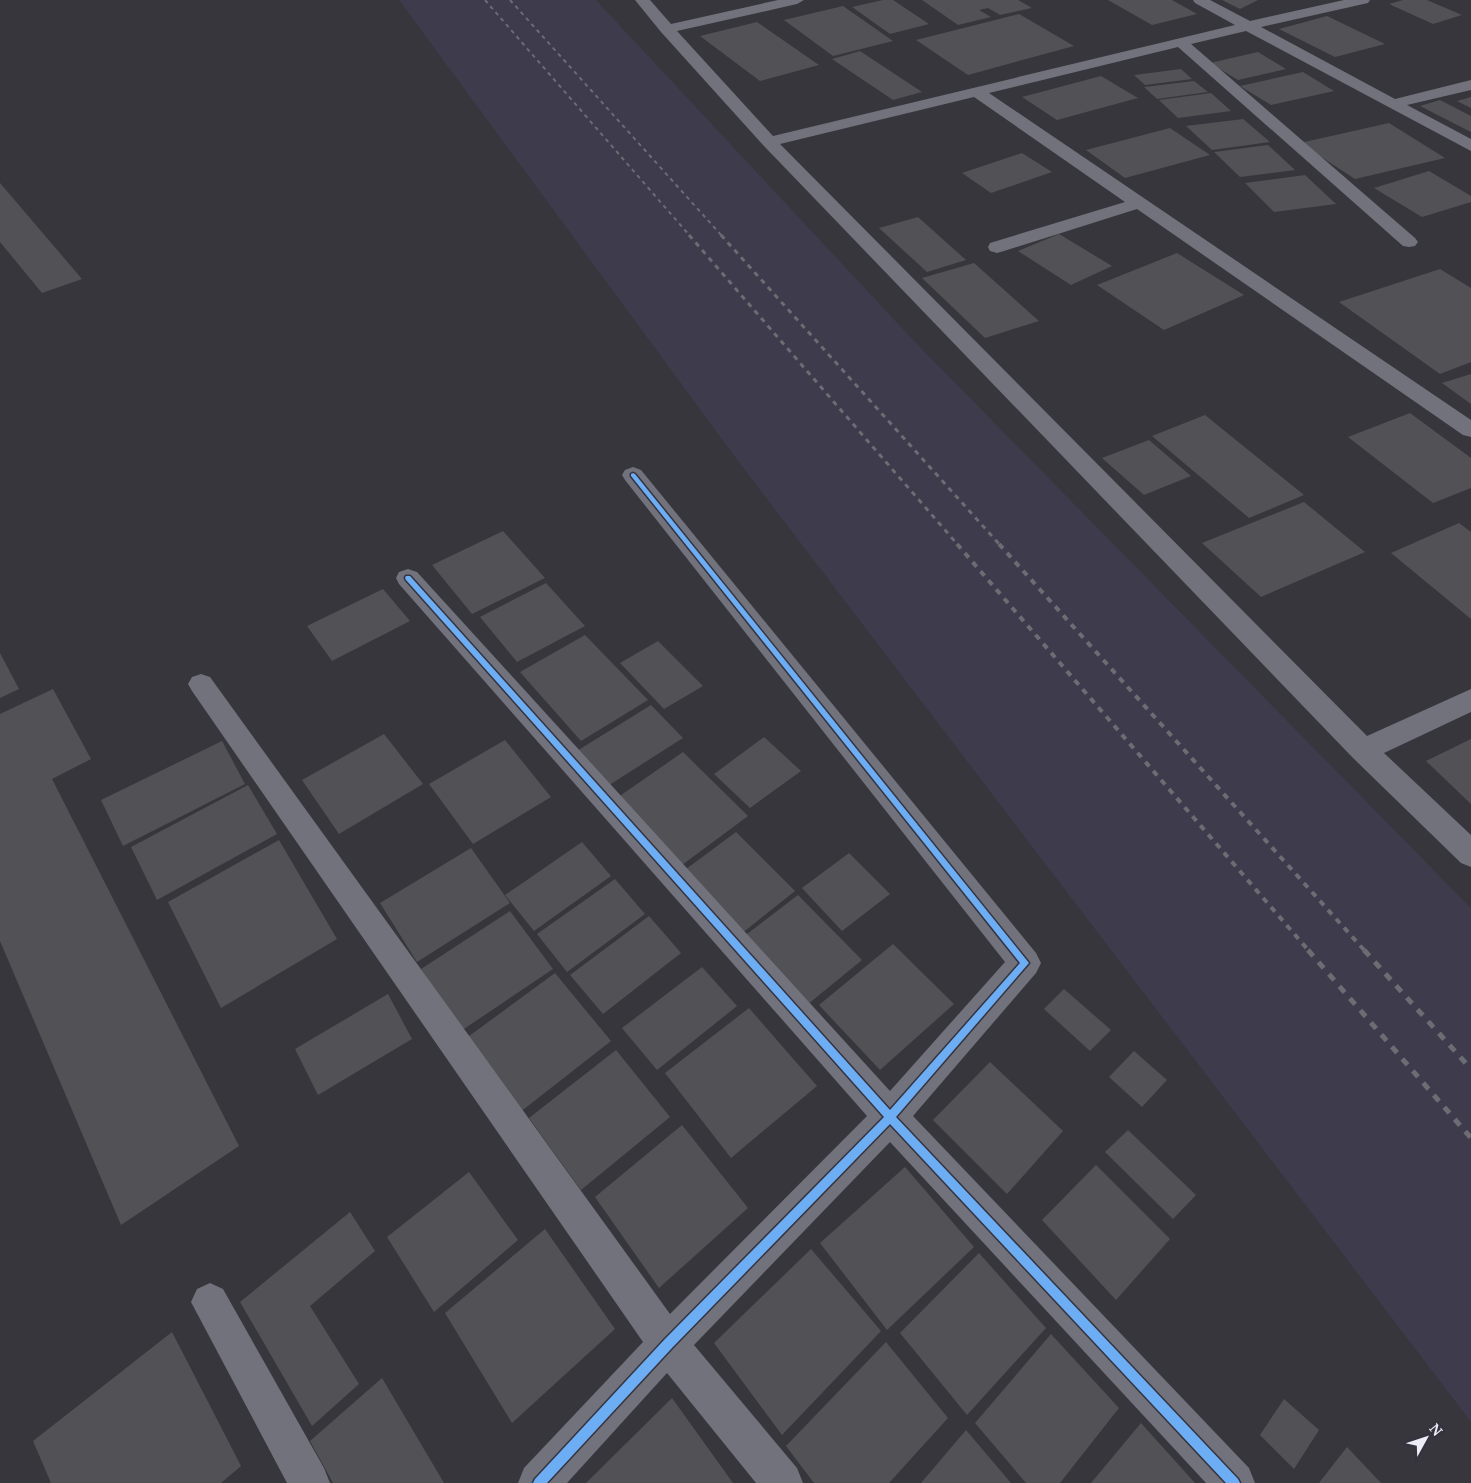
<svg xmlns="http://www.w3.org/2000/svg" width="1471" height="1483" font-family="'Noto Serif',serif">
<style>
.built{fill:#3d3b4c}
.building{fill:#525156}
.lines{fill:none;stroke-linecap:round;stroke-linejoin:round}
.minor{fill:#72727d;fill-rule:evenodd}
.rail-far3{stroke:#6c6c73;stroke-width:2;stroke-dasharray:4 4;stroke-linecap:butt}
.rail-far2{stroke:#6c6c73;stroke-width:3;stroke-dasharray:5 5;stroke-linecap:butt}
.rail-far1{stroke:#6c6c73;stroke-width:4;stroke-dasharray:6 6;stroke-linecap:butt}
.rail{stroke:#6c6c73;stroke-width:5;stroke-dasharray:8 8;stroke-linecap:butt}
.cycleway-casing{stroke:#34333f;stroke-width:3}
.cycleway{fill:#6dadf4;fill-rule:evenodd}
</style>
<rect width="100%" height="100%" fill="#36363c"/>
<polygon class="built" points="399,0 596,0 916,343 1471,908 1471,1422 738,461"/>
<g class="building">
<polygon points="883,0 893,0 929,24 890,34 852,7"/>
<polygon points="922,0 1018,0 1032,8 1000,15 988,8 979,10 991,17 958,25"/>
<polygon points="1108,0 1172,0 1197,14 1152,25"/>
<polygon points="1222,0 1258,0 1240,9"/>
<polygon points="1403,0 1427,0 1462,15 1433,24 1389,4"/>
<polygon points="843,6 893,41 833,56 784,20"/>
<polygon points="1019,14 1074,46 968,75 916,40"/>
<polygon points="1327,16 1385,44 1335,57 1279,29"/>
<polygon points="757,22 819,65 760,81 700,36"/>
<polygon points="860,51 922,92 893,100 832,59"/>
<polygon points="1258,52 1286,69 1238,80 1210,63"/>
<polygon points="1181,69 1192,79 1145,85 1134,75"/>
<polygon points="1303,72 1334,91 1271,105 1240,86"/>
<polygon points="1101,76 1138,98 1057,120 1022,97"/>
<polygon points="1194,81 1208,92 1157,99 1144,87"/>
<polygon points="1211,93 1231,111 1178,118 1159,100"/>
<polygon points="1471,97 1471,108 1457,101"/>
<polygon points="1440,100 1471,116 1471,132 1420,106"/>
<polygon points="1243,119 1270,142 1212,150 1186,126"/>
<polygon points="1389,123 1445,158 1355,179 1300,143"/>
<polygon points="1170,128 1210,155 1125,178 1086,150"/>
<polygon points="1268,145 1295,170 1240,177 1214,152"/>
<polygon points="1022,153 1052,172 991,193 962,173"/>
<polygon points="1429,171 1471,196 1471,202 1422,217 1374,188"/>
<polygon points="1305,175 1336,204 1274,212 1245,183"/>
<polygon points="0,183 82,279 42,293 0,242"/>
<polygon points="918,217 966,260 927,272 879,228"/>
<polygon points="1059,234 1112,266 1071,285 1018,251"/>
<polygon points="1177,253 1244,295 1164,330 1097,285"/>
<polygon points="974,263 1039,321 985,338 922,278"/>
<polygon points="1440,269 1471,288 1471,362 1440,374 1339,302"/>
<polygon points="1471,374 1471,404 1442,383"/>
<polygon points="1410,413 1471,458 1471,488 1433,503 1348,437"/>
<polygon points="1205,415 1304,495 1249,518 1152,436"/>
<polygon points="1149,440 1191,476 1144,495 1102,458"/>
<polygon points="1304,502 1365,552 1261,597 1202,543"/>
<polygon points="1459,523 1471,532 1471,619 1391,553"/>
<polygon points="503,531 545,578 472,614 432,565"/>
<polygon points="546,583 585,626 517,662 480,617"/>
<polygon points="383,589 410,621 332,661 307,626"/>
<polygon points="585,635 648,700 581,741 520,672"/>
<polygon points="658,641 703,686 664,709 620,663"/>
<polygon points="0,653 19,689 0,698"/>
<polygon points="53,689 91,759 52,779 239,1146 121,1225 0,941 0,714"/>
<polygon points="651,705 683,738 603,789 572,754"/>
<polygon points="384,734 423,784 339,834 302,780"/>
<polygon points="764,737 801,771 750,808 714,774"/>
<polygon points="1471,739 1471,804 1426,761"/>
<polygon points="505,740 551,797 473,844 429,784"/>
<polygon points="222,741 245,784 123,846 101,800"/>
<polygon points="683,752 748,816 678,868 614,800"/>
<polygon points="248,785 277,834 157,900 131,847"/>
<polygon points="736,832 795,891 741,934 682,872"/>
<polygon points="279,840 337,939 221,1008 168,902"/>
<polygon points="582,842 611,876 534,931 505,895"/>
<polygon points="471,848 510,903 417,962 380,903"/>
<polygon points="849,853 890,894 842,931 802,888"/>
<polygon points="615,879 645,914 567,972 537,934"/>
<polygon points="798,895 862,960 807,1005 743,937"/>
<polygon points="510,911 553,969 461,1031 421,969"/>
<polygon points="649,916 681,953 603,1014 570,975"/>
<polygon points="893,944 954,1004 880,1070 819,1005"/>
<polygon points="702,967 737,1006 657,1070 622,1028"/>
<polygon points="555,973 611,1041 519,1113 465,1039"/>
<polygon points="1064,989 1111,1030 1090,1051 1044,1009"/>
<polygon points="388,994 412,1039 318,1095 295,1049"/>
<polygon points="749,1008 817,1086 731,1158 665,1073"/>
<polygon points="616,1050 670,1117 581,1190 529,1118"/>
<polygon points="1134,1051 1167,1080 1142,1107 1109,1077"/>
<polygon points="990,1062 1063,1131 1007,1194 933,1120"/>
<polygon points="682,1125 748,1208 659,1288 595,1197"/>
<polygon points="1128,1130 1196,1195 1173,1219 1105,1152"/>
<polygon points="1096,1165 1170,1239 1116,1300 1042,1220"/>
<polygon points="905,1167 974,1247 887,1330 820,1243"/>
<polygon points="469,1172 518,1240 434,1312 387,1237"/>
<polygon points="350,1212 375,1251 310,1306 359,1384 312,1426 240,1302"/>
<polygon points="545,1229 615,1329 512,1423 445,1313"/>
<polygon points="811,1249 881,1331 782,1435 714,1343"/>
<polygon points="979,1253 1046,1328 967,1415 900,1333"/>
<polygon points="172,1332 241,1466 221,1483 51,1483 33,1441"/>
<polygon points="1051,1334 1119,1408 1060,1483 1026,1483 975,1423"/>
<polygon points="886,1342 948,1418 889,1483 814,1483 786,1446"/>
<polygon points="382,1378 444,1483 333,1483 310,1441"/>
<polygon points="672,1398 733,1483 586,1483"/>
<polygon points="1284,1399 1319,1430 1294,1469 1260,1435"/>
<polygon points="1141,1423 1195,1483 1091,1483"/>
<polygon points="966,1430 1011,1483 921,1483"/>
<polygon points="1347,1447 1381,1483 1319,1483"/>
</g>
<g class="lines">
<g class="minor">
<polygon points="635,0 650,0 671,24 778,0 804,0 797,4 677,31 773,136 1235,25 1195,3 1193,0 1210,0 1250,21 1344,0 1370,0 1368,3 1261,27 1395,99 1471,80 1471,90 1407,105 1471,139 1471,151 1246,31 1191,44 1415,238 1418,242 1415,246 1409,247 1403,246 1178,47 989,93 1471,420 1471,437 1463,435 1137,209 1004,251 997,253 990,251 988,247 990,243 1125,202 974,97 780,144 1367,736 1471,689 1471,712 1384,753 1471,835 1471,867 1461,863 1353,758 763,145 661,32"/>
<polygon points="633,467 641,470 1036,953 1041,963 1036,973 913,1116 1249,1468 1255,1483 1206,1483 890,1142 694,1345 797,1468 803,1483 756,1483 667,1373 567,1483 518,1483 524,1468 643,1342 192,691 188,684 192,677 201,674 210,677 670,1314 867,1116 399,584 396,578 399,572 408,569 417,572 890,1091 1005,962 625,480 622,475 625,470"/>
<polygon points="210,1283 223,1289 324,1468 330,1483 287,1483 191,1302 197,1289"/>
</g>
<g class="rail-far3">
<polyline points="485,0 690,236"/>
<polyline points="510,0 722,236"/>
</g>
<g class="rail-far2">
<polyline points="689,235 958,545"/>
<polyline points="721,235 1000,545"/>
</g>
<g class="rail-far1">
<polyline points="957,544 1309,951"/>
<polyline points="999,544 1365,951"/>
</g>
<g class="rail">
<polyline points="1308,950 1471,1138"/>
<polyline points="1364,950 1471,1069"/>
</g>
<g class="cycleway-casing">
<polygon id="cycleway" points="633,473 635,474 1029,963 896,1117 1238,1479 1240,1483 1226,1483 890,1124 672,1348 547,1483 533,1483 535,1479 664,1340 884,1117 406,580 405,578 406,576 410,576 890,1110 1020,963 631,476 631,474"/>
</g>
<use href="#cycleway" class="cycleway"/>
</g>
<g transform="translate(1426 1438) rotate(50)" stroke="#34333f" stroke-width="4" paint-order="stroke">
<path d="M0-4L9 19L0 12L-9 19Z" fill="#ededf5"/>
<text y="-8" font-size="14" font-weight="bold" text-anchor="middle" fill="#ededf5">N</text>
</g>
</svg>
